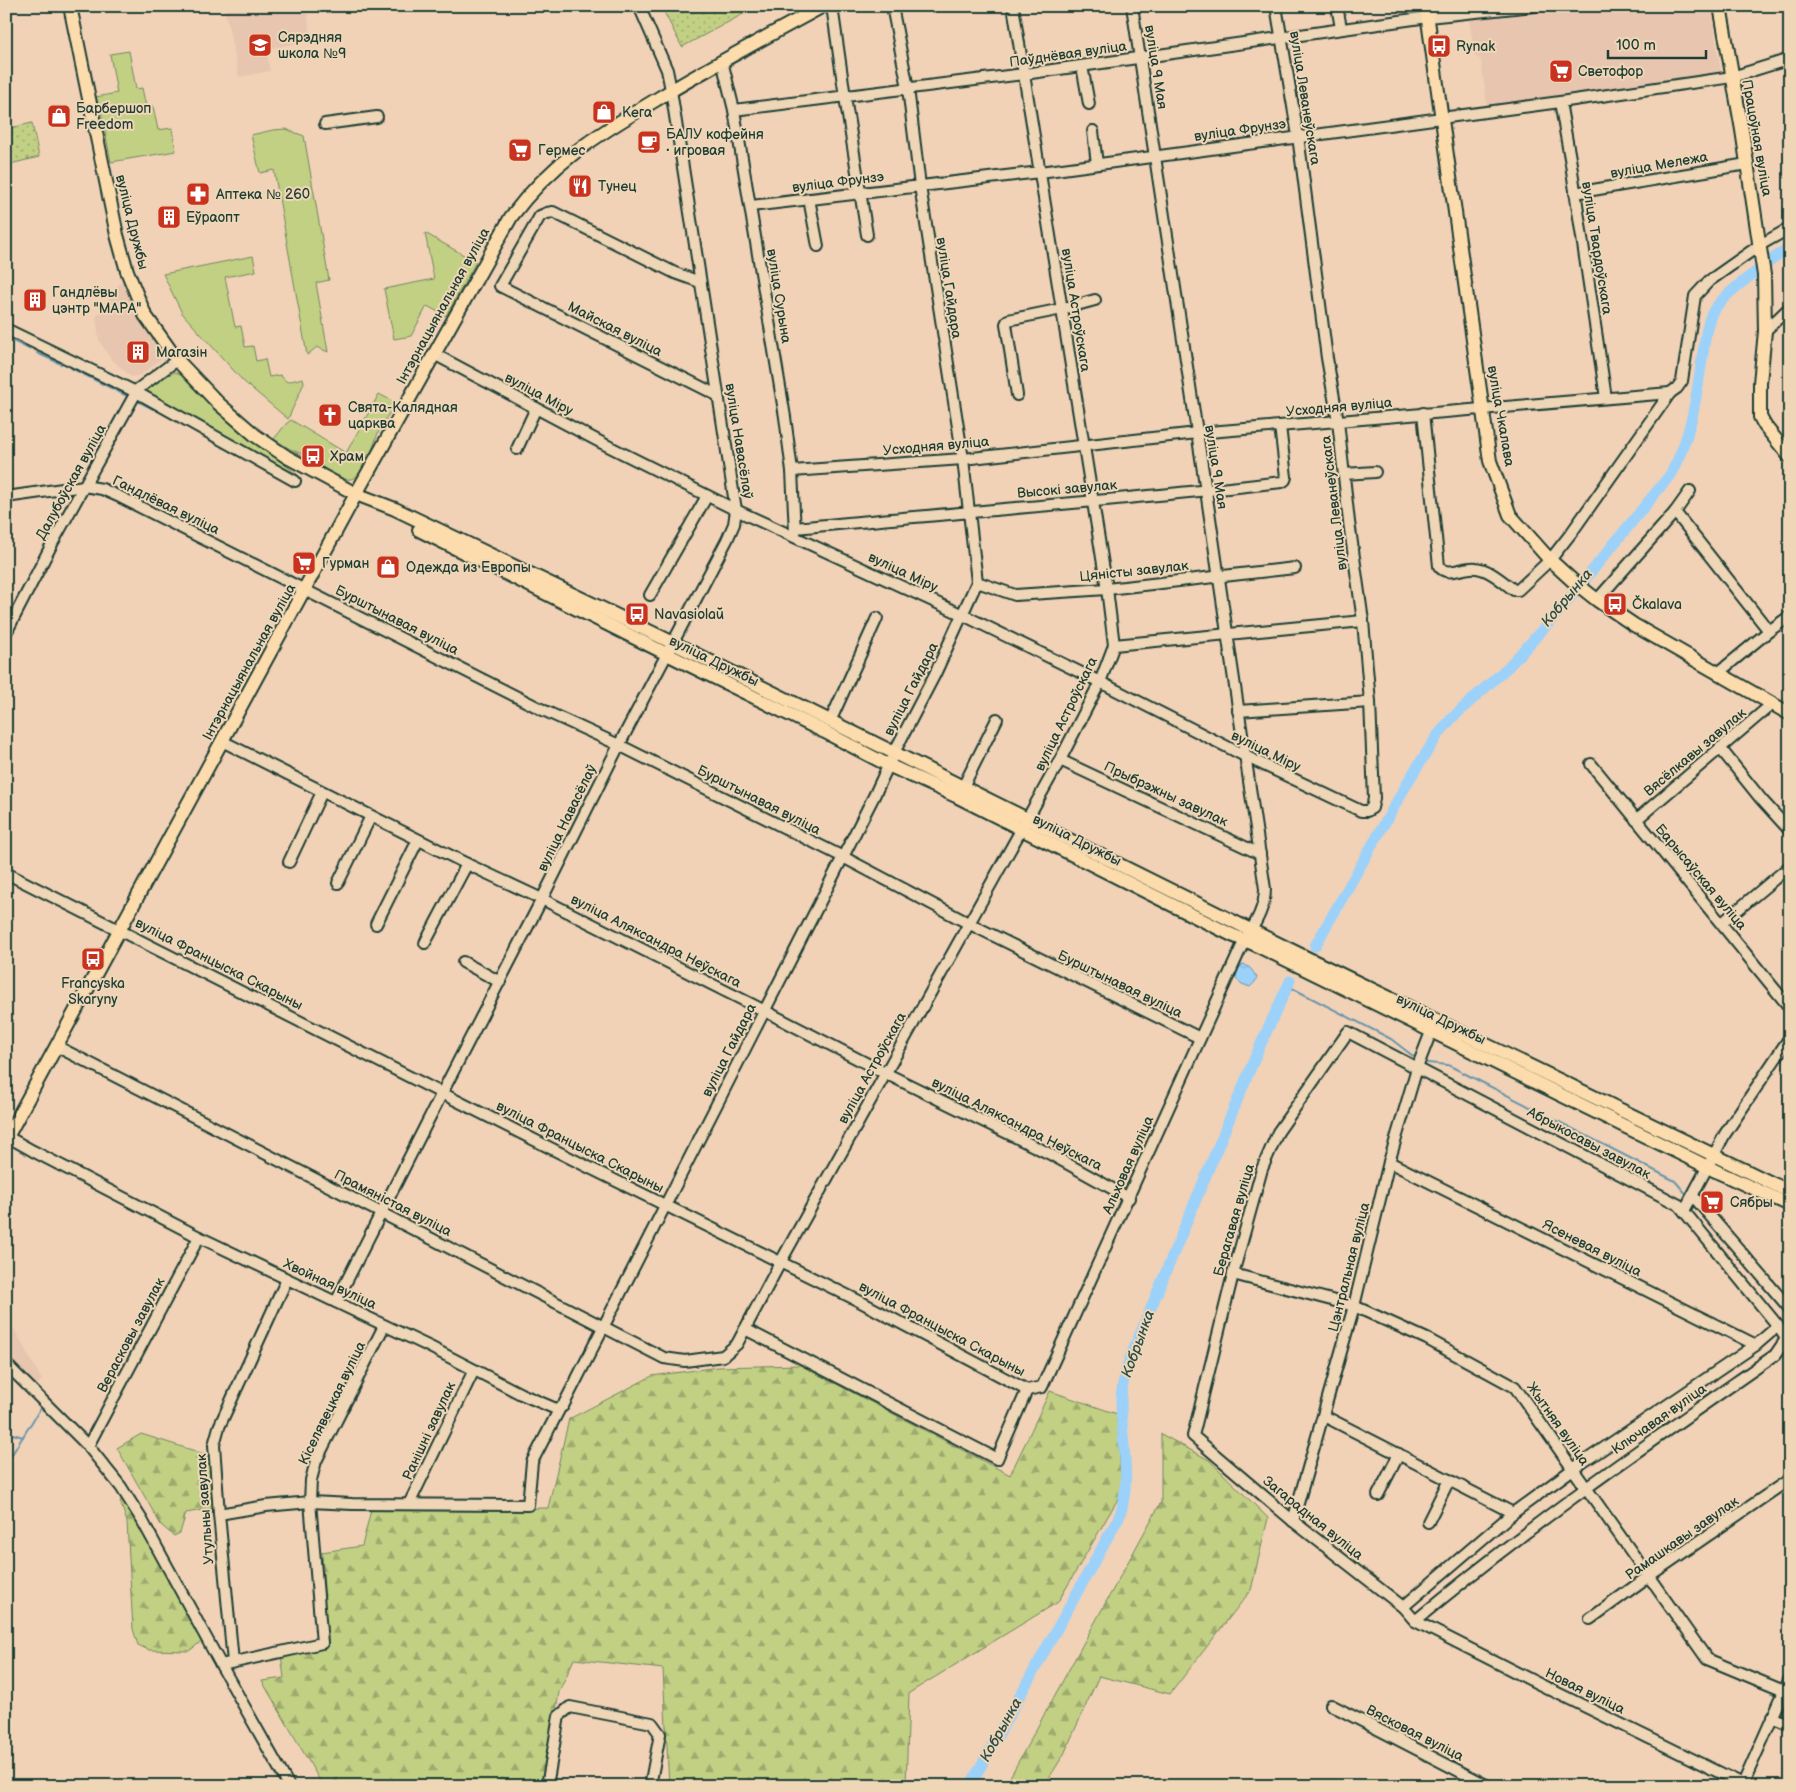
<svg xmlns="http://www.w3.org/2000/svg" width="1796" height="1792" font-family="'Balsamiq Sans',sans-serif">
<style>
.built{fill:#e8c5af}
.green{fill:#c2d084;stroke:#70865c}
.forest{fill:url(#forest-firs);stroke:#70865c}
.park{fill:url(#park-dots);stroke:#70865c}
.water{fill:url(#water-ripples);stroke:#6a96ab}
.lines{fill:none;stroke-linecap:round;stroke-linejoin:round}
.stream{stroke:#6a96ab;stroke-width:2}
.river{stroke:#9cd1fa;stroke-width:11}
.minor-casing{stroke:#1f3d34;stroke-width:14}
.major-casing{stroke:#1f3d34;stroke-width:16}
.minor{stroke:#eed6b6;stroke-width:10}
.major{stroke:#fcdcac;stroke-width:12}
.labels{text-anchor:middle;dominant-baseline:central;stroke-width:4;stroke-linejoin:round;paint-order:stroke}
.poi-label{font-size:14px;fill:#1f3d34;stroke:#eed6b6;text-anchor:start}
.street-label{font-size:14px;fill:#1f3d34;stroke:#eed6b6}
.water-label{font-size:15px;font-style:italic;fill:#2c4c48;stroke:#eed6b6}
</style>
<defs>
<pattern id="forest-firs" width="22" height="20" patternUnits="userSpaceOnUse" patternTransform="scale(1.25)"><rect width="22" height="20" fill="#c2d084"/><path d="M5 1l3.5 6h-7zM16 11l3.5 6h-7z" fill="#9daa6d"/></pattern>
<pattern id="park-dots" width="8" height="8" patternUnits="userSpaceOnUse" patternTransform="scale(1.25)"><rect width="8" height="8" fill="#c2d084"/><path d="M2 2h.1M6 6h.1" fill="none" stroke="#9daa6d" stroke-width="1.8" stroke-linecap="round"/></pattern>
<pattern id="water-ripples" width="26" height="14" patternUnits="userSpaceOnUse" patternTransform="scale(1.25)"><rect width="26" height="14" fill="#9cd1fa"/><path d="M2 4q2-2 4 0t4 0M15 11q2-2 4 0t4 0" fill="none" stroke="#86b4d7"/></pattern>
</defs>
<rect width="100%" height="100%" fill="#f1d2b7"/>
<filter id="ink" filterUnits="userSpaceOnUse"><feTurbulence type="fractalNoise" baseFrequency=".02" numOctaves="2"/><feDisplacementMap in="SourceGraphic" scale="10" xChannelSelector="R" yChannelSelector="G"/><feConvolveMatrix kernelMatrix="1 2 1 2 8 2 1 2 1" color-interpolation-filters="sRGB"/></filter>
<g filter="url(#ink)">
<g class="built">
<polygon points="224,6 307,6 311,41 266,49 270,71 239,77"/>
<polygon points="1593,6 1711,6 1721,73 1487,107 1481,60 1475,56 1469,20"/>
<polygon points="123,279 141,324 165,356 141,375 131,377 110,358 99,340 96,317"/>
<polygon points="6,1314 42,1380 35,1387 6,1356"/>
</g>
<g class="green">
<polygon points="129,51 136,89 142,88 146,107 153,106 158,130 172,128 176,151 111,162 102,116 96,97 117,93 110,54"/>
<polygon points="286,129 304,136 329,280 316,283 328,352 317,347 307,355 274,170 260,173 251,135 273,130"/>
<polygon points="425,233 476,262 446,316 427,306 411,336 394,339 384,289 434,279"/>
<polygon points="253,256 256,271 225,277 235,327 241,326 245,347 253,346 256,361 265,359 269,377 280,375 287,382 303,378 304,383 288,419 243,381 182,313 163,274"/>
<polygon points="175,372 181,375 229,422 298,475 295,480 146,391 147,385"/>
<path d="M379,394l19,10c-9,8 -15,18 -20,29 -5,13 -14,51 -34,46 -9,-2 -17,-9 -24,-14v-9l-10,-6 -8,4 -12,-5 -16,-10 12,-15 5,-4 55,33z"/>
</g>
<g class="forest">
<polygon points="800,1365 1010,1475 1050,1391 1117,1414 1122,1492 1058,1602 909,1693 906,1786 669,1786 663,1669 574,1659 559,1692 544,1782 542,1786 323,1786 262,1681 284,1678 281,1655 327,1647 322,1552 362,1546 371,1510 548,1508 569,1419 652,1376 718,1367"/>
<polygon points="141,1434 208,1455 214,1508 186,1513 180,1533 174,1536 161,1525 117,1448"/>
<polygon points="1161,1434 1209,1460 1268,1518 1251,1590 1170,1694 1099,1676 1064,1754 1044,1786 1005,1786 1161,1502"/>
<polygon points="123,1499 142,1529 202,1641 189,1651 149,1650 138,1645 133,1629 127,1522 120,1501"/>
</g>
<g class="park">
<polygon points="661,6 758,6 682,47"/>
<polygon points="32,123 39,157 6,165 6,129"/>
</g>
<path class="water" d="M1244,964l6,4 7,9 -2,5 -5,5 -8,-3 -6,-5c1,-6 1,-12 8,-15z"/>
<g class="lines">
<g class="stream">
<polyline points="7,338 29,349"/>
<polyline points="37,353 61,364"/>
<polyline points="71,368 129,397"/>
<polyline points="136,400 153,409"/>
<polyline points="1288,986 1391,1039 1413,1056"/>
<polyline points="1428,1063 1448,1065 1675,1181 1688,1196"/>
<polyline points="1723,1238 1790,1319"/>
<polyline points="6,1432 23,1437"/>
<polyline points="6,1464 40,1409"/>
</g>
<g class="river">
<path d="M1315,946l97,-171 26,-40 14,-17 56,-51 17,-18 36,-40 109,-134c25,-43 28,-94 36,-142 2,-8 3,-15 7,-22 13,-20 57,-49 77,-65"/>
<path d="M970,1786l150,-271c12,-37 1,-76 1,-114 0,-13 4,-26 7,-38l131,-315 31,-67"/>
</g>
<g class="minor-casing">
<g id="minor">
<polyline points="832,6 845,97 867,235"/>
<polyline points="1337,6 1341,28"/>
<polyline points="722,61 734,110 785,417 792,471 795,533"/>
<polyline points="1082,66 1089,104"/>
<polyline points="1560,102 1571,164 1606,398"/>
<polyline points="734,110 1024,74 1428,17 1534,6"/>
<polyline points="325,124 377,117"/>
<polyline points="1093,131 1097,164"/>
<polyline points="1575,193 1747,164"/>
<polyline points="809,199 818,246"/>
<polyline points="751,206 1040,172 1560,102 1732,77 1790,59"/>
<polyline points="700,282 675,273 553,212 547,213 540,216 500,286 717,395"/>
<polyline points="6,329 136,392 295,481"/>
<polyline points="1765,331 1790,307"/>
<polyline points="434,354 602,443 736,510 963,615 1100,682 1245,756 1361,811 1367,811 1372,808 1374,798 1370,702 1363,621 1349,522 1338,421 1327,358 1298,136 1276,6"/>
<polyline points="1017,395 1006,324 1008,320 1062,309 1095,300"/>
<path d="M1423,413l16,153c8,12 25,0 37,2 13,1 27,14 38,22h4l32,-30 22,-28 98,-139"/>
<polyline points="517,449 536,408"/>
<polyline points="792,471 963,459 1197,433 1670,393 1677,388 1682,381 1695,296 1709,281 1760,245 1790,228"/>
<polyline points="1344,474 1375,472"/>
<polyline points="6,497 84,486 102,489 120,497 545,711 619,745 843,857 968,923 1200,1038"/>
<polyline points="1675,512 1769,631 1790,616"/>
<path d="M795,528c162,-16 325,-27 487,-46l3,-2 1,-3 -6,-51"/>
<polyline points="977,582 1015,595 1107,589 1295,568"/>
<polyline points="650,595 707,496"/>
<polyline points="1597,600 1675,512 1690,491"/>
<polyline points="6,633 53,542 138,389 177,360"/>
<polyline points="1114,645 1363,621"/>
<polyline points="1718,673 1769,631"/>
<polyline points="1238,711 1370,702"/>
<polyline points="833,715 877,618"/>
<polyline points="222,741 467,864 542,899 765,1011 885,1073 1050,1154 1129,1198"/>
<polyline points="1720,748 1761,799 1790,831"/>
<polyline points="1060,760 1260,854"/>
<polyline points="1591,764 1790,1008"/>
<polyline points="963,787 997,719"/>
<polyline points="1636,820 1772,704"/>
<polyline points="289,862 322,792"/>
<polyline points="6,873 590,1168 861,1302 1027,1390"/>
<polyline points="338,883 371,816"/>
<polyline points="1722,923 1790,866"/>
<polyline points="376,924 418,840"/>
<polyline points="425,943 467,864"/>
<polyline points="463,962 500,982"/>
<polyline points="56,1046 664,1358 685,1361 723,1356 737,1344 780,1263 1060,760 1100,682 1114,645 1107,589 1013,6"/>
<polyline points="8,1137 33,1151 199,1237 430,1347 521,1394 556,1409 563,1406 875,794 897,747 935,674 977,582 963,459 920,186 908,88 892,6"/>
<polyline points="1389,1162 1756,1345 1778,1326"/>
<polyline points="1693,1196 1790,1309"/>
<polyline points="1684,1211 1725,1134 1790,1037"/>
<polyline points="1233,1274 1354,1306 1427,1339 1515,1387 1707,1659 1784,1691"/>
<polyline points="336,1302 442,1093 542,899 619,745 727,540 734,524 736,510 671,90 667,70 639,6"/>
<polyline points="745,1329 997,1459 1027,1390"/>
<polyline points="6,1364 88,1446 121,1487 142,1520 221,1665 289,1786"/>
<path d="M1027,1390l15,-3 199,-439c10,-19 24,-36 24,-59l-59,-398 -74,-485"/>
<polyline points="1324,1416 1513,1513"/>
<polyline points="88,1446 199,1237"/>
<polyline points="1378,1495 1399,1454"/>
<polyline points="409,1504 474,1370"/>
<polyline points="219,1514 266,1506 310,1502 352,1504 528,1505 532,1462 560,1408"/>
<polyline points="1293,1521 1354,1306 1389,1162 1417,1068 1434,1024"/>
<polyline points="1428,1522 1449,1480"/>
<polyline points="1403,1607 1513,1513 1573,1469 1756,1345"/>
<polyline points="1590,1619 1649,1576 1790,1479"/>
<path d="M1415,1621c115,-97 237,-180 360,-266l11,-16 -8,-13 -99,-121 -331,-173 -70,100 -16,37 -29,105 -40,162 100,85 110,86 12,14 122,62 206,101"/>
<polyline points="233,1662 219,1514 214,1445 219,1427 287,1279"/>
<polyline points="221,1665 322,1643 310,1502 311,1480 316,1461 384,1326"/>
<polyline points="1331,1705 1488,1786"/>
<polyline points="1772,1717 1790,1725"/>
<polyline points="547,1786 559,1716 570,1707 652,1723 660,1734 650,1786"/>
<polyline points="1742,1786 1790,1678"/>
</g>
</g>
<g class="major-casing">
<g id="major">
<polyline points="70,6 117,235 127,271 145,315 177,360 218,403 256,436 287,457 356,494 395,509 468,544 661,637 1309,959 1790,1192"/>
<polyline points="1426,6 1490,461 1510,515 1550,560 1573,581 1597,600 1634,625 1790,714"/>
<polyline points="1720,6 1742,130 1764,275 1765,331 1760,383 1760,417 1765,426 1790,457"/>
<polyline points="419,530 679,660 825,732 888,765 956,796 1232,935 1254,944 1720,1173 1790,1205"/>
<path d="M6,1139l350,-645 155,-277c40,-54 86,-82 143,-116 55,-34 112,-64 169,-95"/>
</g>
</g>
<use href="#minor" class="minor"/>
<use href="#major" class="major"/>
</g>
</g>
<defs>
<g id="school-square" transform="scale(1.25)"><rect x="-9" y="-9" width="18" height="18" rx="4" fill="#c8321e" stroke="#eed6b6"/><path d="M0-5L7-2L0 1L-7-2ZM-4 1L0 2.5L4 1V4Q0 6-4 4Z" fill="#fff"/></g>
<g id="bus-square" transform="scale(1.25)"><rect x="-9" y="-9" width="18" height="18" rx="4" fill="#c8321e" stroke="#eed6b6"/><path d="M-5-6H5V4H4V6H2V4H-2V6H-4V4H-5ZM-3.5-4V0h7V-4ZM-3.5 1.2v1.5H-2V1.2ZM2 1.2v1.5H3.5V1.2Z" fill="#fff"/></g>
<g id="supermarket-square" transform="scale(1.25)"><rect x="-9" y="-9" width="18" height="18" rx="4" fill="#c8321e" stroke="#eed6b6"/><path d="M-6-5.5h2.5l.6 2H6L4.5 2H-2.5L-4.4-4H-6ZM-1.5 3.2a1.3 1.3 0 1 0 .1 0ZM3 3.2a1.3 1.3 0 1 0 .1 0Z" fill="#fff"/></g>
<g id="shop-square" transform="scale(1.25)"><rect x="-9" y="-9" width="18" height="18" rx="4" fill="#c8321e" stroke="#eed6b6"/><path d="M-5-2.5h2.3a2.7 3.5 0 0 1 5.4 0H5L5.5 6h-11ZM-1.5-2.5h3a1.5 2.3 0 0 0-3 0Z" fill="#fff"/></g>
<g id="cafe-square" transform="scale(1.25)"><rect x="-9" y="-9" width="18" height="18" rx="4" fill="#c8321e" stroke="#eed6b6"/><path d="M-5.5-4.5H6V0H3Q3 3.5 0 3.5H-2.5Q-5.5 3.5-5.5 0ZM3-3.2v2h1.7v-2ZM-6 4.5H4V6H-6Z" fill="#fff"/></g>
<g id="restaurant-square" transform="scale(1.25)"><rect x="-9" y="-9" width="18" height="18" rx="4" fill="#c8321e" stroke="#eed6b6"/><path d="M-5-6h1v4h1v-4h1v4h1v-4h1v5L-1.5 .5V6h-2V.5L-5-1ZM5-6V6H3V1.5H1.5Q1.5-4 5-6Z" fill="#fff"/></g>
<g id="pharmacy-square" transform="scale(1.25)"><rect x="-9" y="-9" width="18" height="18" rx="4" fill="#c8321e" stroke="#eed6b6"/><path d="M-2-6h4v4h4v4h-4v4h-4v-4h-4v-4h4Z" fill="#fff"/></g>
<g id="building-square" transform="scale(1.25)"><rect x="-9" y="-9" width="18" height="18" rx="4" fill="#c8321e" stroke="#eed6b6"/><path d="M-4-6H4V6H1V3H-1V6H-4ZM-2.5-4.3h1.7v1.8h-1.7ZM.8-4.3h1.7v1.8H.8ZM-2.5-1h1.7V.8h-1.7ZM.8-1h1.7V.8H.8Z" fill="#fff"/></g>
<g id="church-square" transform="scale(1.25)"><rect x="-9" y="-9" width="18" height="18" rx="4" fill="#c8321e" stroke="#eed6b6"/><path d="M-1.2-6h2.4v3.5h3.3v2.4h-3.3V6h-2.4V-.1h-3.3v-2.4h3.3Z" fill="#fff"/></g>
</defs>
<g fill-rule="evenodd">
<use href="#school-square" x="260" y="45"/>
<use href="#bus-square" x="1439" y="46"/>
<use href="#supermarket-square" x="1561" y="71"/>
<use href="#shop-square" x="604" y="112"/>
<use href="#shop-square" x="59" y="116"/>
<use href="#cafe-square" x="649" y="142"/>
<use href="#supermarket-square" x="520" y="150"/>
<use href="#restaurant-square" x="580" y="186"/>
<use href="#pharmacy-square" x="198" y="194"/>
<use href="#building-square" x="169" y="217"/>
<use href="#building-square" x="35" y="300"/>
<use href="#building-square" x="138" y="352"/>
<use href="#church-square" x="330" y="415"/>
<use href="#bus-square" x="313" y="456"/>
<use href="#supermarket-square" x="304" y="563"/>
<use href="#shop-square" x="388" y="567"/>
<use href="#bus-square" x="1615" y="604"/>
<use href="#bus-square" x="637" y="614"/>
<use href="#bus-square" x="93" y="959"/>
<use href="#supermarket-square" x="1712" y="1202"/>
</g>
<g class="labels">
<g class="poi-label">
<text x="278" y="37">Сярэдняя<tspan x="278" dy="16">школа №9</tspan></text>
<text x="1456" y="46">Rynak</text>
<text x="1578" y="71">Светофор</text>
<text x="76" y="108">Барбершоп<tspan x="76" dy="16">Freedom</tspan></text>
<text x="622" y="112">Кега</text>
<text x="666" y="134">БАЛУ кофейня<tspan x="666" dy="16">• игровая</tspan></text>
<text x="538" y="150">Гермес</text>
<text x="598" y="186">Тунец</text>
<text x="216" y="194">Аптека № 260</text>
<text x="186" y="217">Еўраопт</text>
<text x="52" y="292">Гандлёвы<tspan x="52" dy="16">цэнтр "МАРА"</tspan></text>
<text x="156" y="352">Магазін</text>
<text x="348" y="407">Свята-Калядная<tspan x="348" dy="16">царква</tspan></text>
<text x="330" y="456">Храм</text>
<text x="322" y="563">Гурман</text>
<text x="406" y="567">Одежда из Европы</text>
<text x="1632" y="604">Čkalava</text>
<text x="654" y="614">Navasiolaŭ</text>
<text x="93" y="983" text-anchor="middle">Francyska<tspan x="93" dy="16">Skaryny</tspan></text>
<text x="1730" y="1202">Сябры</text>
</g>
<g class="street-label">
<text transform="translate(1068 54) rotate(-8)">Паўднёвая вуліца</text>
<text transform="translate(1156 67) rotate(81)">вуліца 9 Мая</text>
<text transform="translate(1305 98) rotate(81)">вуліца Леванеўскага</text>
<text transform="translate(1240 130) rotate(-8)">вуліца Фрунзэ</text>
<text transform="translate(1757 138) rotate(80)">Працоўная вуліца</text>
<text transform="translate(1659 165) rotate(-10)">вуліца Мележа</text>
<text transform="translate(838 182) rotate(-7)">вуліца Фрунзэ</text>
<text transform="translate(132 222) rotate(76)">вуліца Дружбы</text>
<text transform="translate(1597 248) rotate(81)">вуліца Твардоўскага</text>
<text transform="translate(949 288) rotate(81)">вуліца Гайдара</text>
<text transform="translate(779 296) rotate(81)">вуліца Сурына</text>
<text transform="translate(443 306) rotate(-61)">Інтэрнацыянальная вуліца</text>
<text transform="translate(1076 310) rotate(81)">вуліца Астроўскага</text>
<text transform="translate(615 329) rotate(27)">Майская вуліца</text>
<text transform="translate(539 394) rotate(28)">вуліца Міру</text>
<text transform="translate(1339 407) rotate(-5)">Усходняя вуліца</text>
<text transform="translate(1501 416) rotate(80)">вуліца Чкалава</text>
<text transform="translate(739 441) rotate(81)">вуліца Навасёлаў</text>
<text transform="translate(936 446) rotate(-5)">Усходняя вуліца</text>
<text transform="translate(1216 467) rotate(81)">вуліца 9 Мая</text>
<text transform="translate(71 482) rotate(-61)">Далубоўская вуліца</text>
<text transform="translate(1067 489) rotate(-5)">Высокі завулак</text>
<text transform="translate(1334 503) rotate(-97)">вуліца Леванеўскага</text>
<text transform="translate(166 505) rotate(26)">Гандлёвая вуліца</text>
<text transform="translate(1134 571) rotate(-6)">Цяністы завулак</text>
<text transform="translate(903 572) rotate(25)">вуліца Міру</text>
<text transform="translate(397 620) rotate(27)">Бурштынавая вуліца</text>
<text transform="translate(714 661) rotate(26)">вуліца Дружбы</text>
<text transform="translate(249 662) rotate(-61)">Інтэрнацыянальная вуліца</text>
<text transform="translate(911 689) rotate(-63)">вуліца Гайдара</text>
<text transform="translate(1066 714) rotate(-64)">вуліца Астроўскага</text>
<text transform="translate(1266 751) rotate(26)">вуліца Міру</text>
<text transform="translate(1695 752) rotate(-40)">Вясёлкавы завулак</text>
<text transform="translate(1166 794) rotate(25)">Прыбрэжны завулак</text>
<text transform="translate(759 800) rotate(27)">Бурштынавая вуліца</text>
<text transform="translate(567 818) rotate(-64)">вуліца Навасёлаў</text>
<text transform="translate(1077 840) rotate(27)">вуліца Дружбы</text>
<text transform="translate(1701 877) rotate(50)">Барысаўская вуліца</text>
<text transform="translate(656 941) rotate(27)">вуліца Аляксандра Неўскага</text>
<text transform="translate(219 964) rotate(27)">вуліца Францыска Скарыны</text>
<text transform="translate(1120 984) rotate(26)">Бурштынавая вуліца</text>
<text transform="translate(1441 1019) rotate(26)">вуліца Дружбы</text>
<text transform="translate(729 1050) rotate(-63)">вуліца Гайдара</text>
<text transform="translate(872 1068) rotate(-61)">вуліца Астроўскага</text>
<text transform="translate(1017 1124) rotate(27)">вуліца Аляксандра Неўскага</text>
<text transform="translate(1589 1143) rotate(28)">Абрыкосавы завулак</text>
<text transform="translate(580 1147) rotate(27)">вуліца Францыска Скарыны</text>
<text transform="translate(1128 1165) rotate(-66)">Альховая вуліца</text>
<text transform="translate(393 1203) rotate(27)">Прамяністая вуліца</text>
<text transform="translate(1234 1220) rotate(-74)">Берагавая вуліца</text>
<text transform="translate(1592 1248) rotate(27)">Ясеневая вуліца</text>
<text transform="translate(1349 1267) rotate(-76)">Цэнтральная вуліца</text>
<text transform="translate(330 1284) rotate(25)">Хвойная вуліца</text>
<text transform="translate(942 1329) rotate(28)">вуліца Францыска Скарыны</text>
<text transform="translate(131 1335) rotate(-62)">Верасковы завулак</text>
<text transform="translate(332 1403) rotate(-64)">Кіселявецкая вуліца</text>
<text transform="translate(1659 1419) rotate(-35)">Ключавая вуліца</text>
<text transform="translate(1558 1424) rotate(55)">Жытняя вуліца</text>
<text transform="translate(429 1431) rotate(-65)">Ранішні завулак</text>
<text transform="translate(205 1509) rotate(-94)">Утульны завулак</text>
<text transform="translate(1313 1518) rotate(39)">Загарадная вуліца</text>
<text transform="translate(1682 1538) rotate(-35)">Рамашкавы завулак</text>
<text transform="translate(1585 1691) rotate(26)">Новая вуліца</text>
<text transform="translate(1415 1733) rotate(27)">Вясковая вуліца</text>
</g>
<g class="water-label">
<text transform="translate(1567 598) rotate(-50)">Кобрынка</text>
<text transform="translate(1138 1344) rotate(-70)">Кобрынка</text>
<text transform="translate(1001 1730) rotate(-61)">Кобрынка</text>
</g>
</g>
<rect width="1796" height="1792" fill="none" stroke="#eed6b6" stroke-width="25"/>
<rect x="12" y="12" width="1771" height="1767" fill="none" stroke="#1f3d34" stroke-width="2" filter="url(#ink)"/>
<path d="M1608 50v8h98v-8" fill="none" stroke="#1f3d34" stroke-width="2.5"/>
<text x="1616" y="50" font-size="15" fill="#1f3d34" stroke="#eed6b6" stroke-width="4" paint-order="stroke">100 m</text>
</svg>
